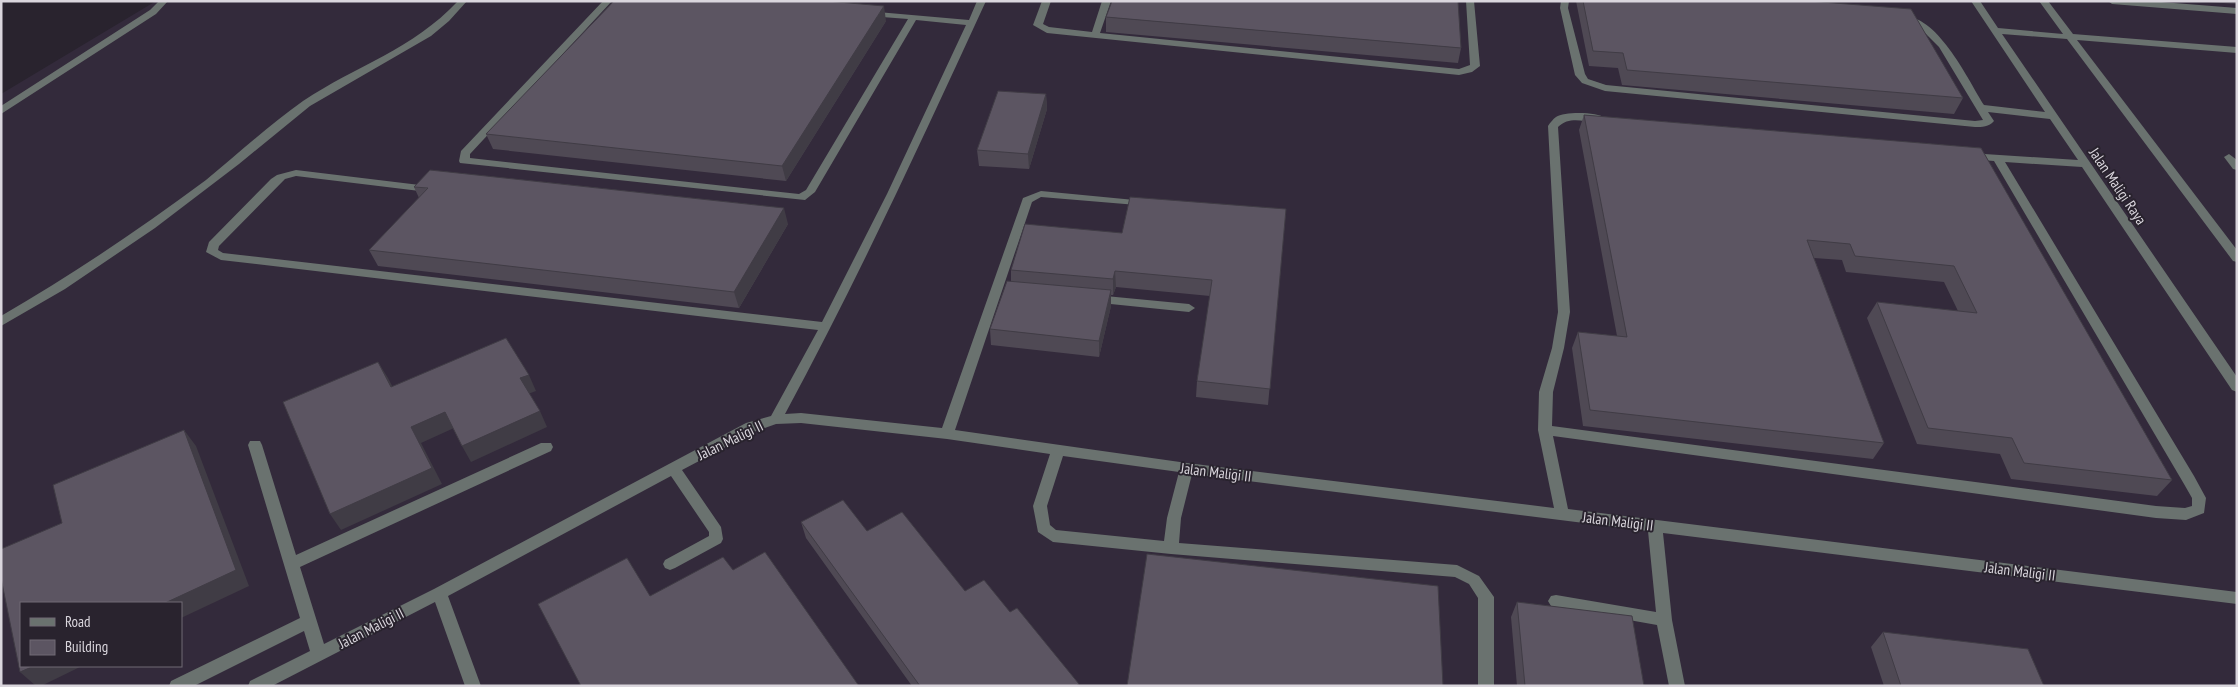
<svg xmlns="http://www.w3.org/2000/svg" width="2238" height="687" font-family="'PT Sans Narrow',sans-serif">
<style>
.built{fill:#332a3b;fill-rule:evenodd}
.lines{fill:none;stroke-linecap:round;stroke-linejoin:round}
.minor{fill:#6a726f;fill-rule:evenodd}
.wall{fill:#4f4954}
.shaded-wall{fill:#403c45}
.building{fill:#5c5562;stroke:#403c45}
.labels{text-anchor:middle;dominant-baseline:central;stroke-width:4;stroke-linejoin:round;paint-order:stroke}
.street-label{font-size:15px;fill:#dad6dd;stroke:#29232e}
</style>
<rect width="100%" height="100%" fill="#29232e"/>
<path class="built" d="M156,1h2081v685h-2236v-592zM21,603h160v63h-160z"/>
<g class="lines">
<g class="minor">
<polygon points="159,1 168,1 156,14 1,114 1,106 150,10"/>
<path d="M458,1h9l-18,20 -18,15 -121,70 -71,58 -84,64 -90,61 -64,37v-10c71,-41 139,-87 205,-136 32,-26 63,-55 97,-79 54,-36 109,-51 155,-100z"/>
<path d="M603,1h9l-142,153v4l329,36 7,-4 102,-171 -39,-3 -5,-3 2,-2 103,9 8,-19h9c-64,139 -128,278 -201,413l16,-1 141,15 81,-230 18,-7 104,10 4,1 2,2 -2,2 -108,-9 -9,5 -77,228 232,33 367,45 -16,-78 1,-38 13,-44 6,-36 -10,-186c2,-3 5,-7 8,-9 9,-6 42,-5 49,1 -12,10 -32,-6 -47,9l12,185 -6,36 -11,44 -1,34 604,80 29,2 7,-2v-8l-8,-14 -190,-323 -25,-2 -5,-3 5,-3 109,7 -28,-41 -62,-7 6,9c-5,6 -12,6 -19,6l-370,-36 -23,-8 -7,-8 -15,-67 1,-7h8l-1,7 17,66 3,5 18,6 369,36 8,-1 -44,-73 -19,-19 -19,-7v-4c35,-6 68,64 83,88l61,7 -74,-111h9l18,27 65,6 -24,-33h9l25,33 164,13v6l-160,-13 160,210v12l-4,-1 -166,-222 -65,-5 235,343v15l-5,-2 -150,-223 -77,-5 189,314 12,22 -2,15 -18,7 -30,-2 -603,-82 15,73 669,83v12l-574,-71 9,87 13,66h-16l-12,-61 -101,-18 -5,-1 -3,-5 3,-5 5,-1 100,17 -8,-81 -456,-57 -11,44 -2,25 278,22 22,11 15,21v89h-16v-88l-9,-14 -14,-7 -284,-23 -118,-12 -15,-10 -5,-26 17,-52 -103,-15 -146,-16 -25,1 -20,7 -74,39 39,57 2,12 -2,4 -46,25 -5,2 -5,-2 -2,-4 2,-4 44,-24v-4l-38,-56 -223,120 33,90h-16l-30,-84 -163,84h-24l2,-5 60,-30 -6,-20 -110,55h-25l2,-5 129,-63 -52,-173 2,-4h10l2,4 34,110 245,-112h10l2,4 -2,4 -251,116 24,77 110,-55 312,-166 25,-7 47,-86 -597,-70 -15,-8 3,-10 62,-63 6,-4 19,-5 132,16 5,3 -5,3 -132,-16 -11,3 -66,67 -1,4 5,3 599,69 65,-128 79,-169 -50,-5 -101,172 -10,8 -345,-37 -1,-2 2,-10zM1063,456l116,16 -12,46 -3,23 -108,-11 -6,-5 -3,-19z"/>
<polygon points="1042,1 1051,1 1043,24 1049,27 1092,32 1102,1 1111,1 1100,33 1459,69 1470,65 1466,1 1474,1 1480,66 1472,72 1459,75 1047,33 1033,25"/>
<polygon points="2108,1 2149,1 2237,8 2237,14 2112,4"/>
<polygon points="2229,154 2237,160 2237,170 2233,169 2224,157"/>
<polygon points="1095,295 1189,304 1195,308 1189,312 1091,302 1089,299"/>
</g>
</g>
<g class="wall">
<polygon points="1576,1 1809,1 1963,98 1954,114 1622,85 1618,68 1589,66"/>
<polygon points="2193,1 2237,1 2237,4"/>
<polygon points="1106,17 1461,48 1458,63 1106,32"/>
<polygon points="886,21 786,181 493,149 486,134"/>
<polygon points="1046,94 1047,109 1029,169 979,166 977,150"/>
<polygon points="1584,115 1981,148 2172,480 2157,496 2011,479 2000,454 1917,444 1867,318 1877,302 1958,311 1944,282 1846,272 1842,260 1814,258 1884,443 1873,459 1583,426 1572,348 1578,332 1617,336 1579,130"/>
<polygon points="414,187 788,224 739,308 378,266 369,250 419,198"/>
<polygon points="1286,209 1268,405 1196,397 1197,381 1210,296 1116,287 1113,295 1111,295 1111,306 1099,357 991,345 990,329 1011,281 1011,270 1122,233"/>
<polygon points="801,522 867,531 965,591 1010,612 1080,686 912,686 806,538"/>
<polygon points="1517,602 1644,686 1517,686 1511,617"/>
<polygon points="1883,632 2044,686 1884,686 1871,647"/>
</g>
<g class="shaded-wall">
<polygon points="884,6 886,21 786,181 782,166"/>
<polygon points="1046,94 1047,109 1029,169 1028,154"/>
<polygon points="784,208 788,224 739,308 734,292"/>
<polygon points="1115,271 1116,287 1113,295 1113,279"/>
<polygon points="1111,290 1111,306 1099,357 1099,341"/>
<polygon points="378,362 388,378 401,403 391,387"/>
<polygon points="529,375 536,391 528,394 520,378"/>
<polygon points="540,411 547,427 471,462 462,446"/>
<polygon points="445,412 454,428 421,443 442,484 341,530 330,514 411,427"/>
<polygon points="184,430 196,446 249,586 181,618 181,603 165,603"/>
<polygon points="34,666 82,666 41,686 36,686 20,672"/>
</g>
<g class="building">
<polygon points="614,1 827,1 884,6 782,166 486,134"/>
<polygon points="1112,1 1458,1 1461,48 1106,17"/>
<polygon points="1583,1 1809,1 1911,9 1963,98 1627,70 1623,53 1593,51"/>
<polygon points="998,91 1046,94 1028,154 977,150"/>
<polygon points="1584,115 1981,148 2172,480 2024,463 2012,438 1928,428 1877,302 1977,313 1954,266 1855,256 1850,244 1807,240 1884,443 1590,410 1578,332 1627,337"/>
<polygon points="430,170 784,208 734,292 369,250 428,188 414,187"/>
<polygon points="1130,197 1286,209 1270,389 1197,381 1212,280 1115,271 1113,279 1011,270 1025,224 1122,233"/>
<polygon points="1007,281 1111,290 1099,341 990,329"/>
<polygon points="506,338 529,375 520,378 540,411 462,446 445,412 411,427 432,468 330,514 283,402 378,362 391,387"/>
<polygon points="184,430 236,570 165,603 21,603 21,666 34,666 20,672 1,578 1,549 62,523 53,485"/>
<polygon points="843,500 867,531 902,512 965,591 984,580 1010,612 1017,608 1079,684 1076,686 920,686 801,522"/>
<polygon points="765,552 859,686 581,686 538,604 627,558 650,596 723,557 733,570"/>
<polygon points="1147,554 1438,586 1443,686 1127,686"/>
<polygon points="1517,602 1632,616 1644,686 1525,686"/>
<polygon points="1883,632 2028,649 2044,686 1901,686"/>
</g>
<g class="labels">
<g class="street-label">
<text transform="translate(2118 186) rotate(56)">Jalan Maligi Raya</text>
<text transform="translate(730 440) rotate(-26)">Jalan Maligi II</text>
<text transform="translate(1216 472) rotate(7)">Jalan Maligi II</text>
<text transform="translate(1618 521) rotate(7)">Jalan Maligi II</text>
<text transform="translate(2020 571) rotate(7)">Jalan Maligi II</text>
<text transform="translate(371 628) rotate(-27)">Jalan Maligi II</text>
</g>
</g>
<rect width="2238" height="687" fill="none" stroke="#dad6dd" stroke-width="5"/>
<rect x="20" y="602" width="162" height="65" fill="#29232e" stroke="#706b74"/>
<rect x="30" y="618" width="25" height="8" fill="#6a726f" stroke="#706b74"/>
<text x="65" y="627" font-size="15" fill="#dad6dd">Road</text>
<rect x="30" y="640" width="25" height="15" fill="#5c5562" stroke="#706b74"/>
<text x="65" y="652" font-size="15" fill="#dad6dd">Building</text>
</svg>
